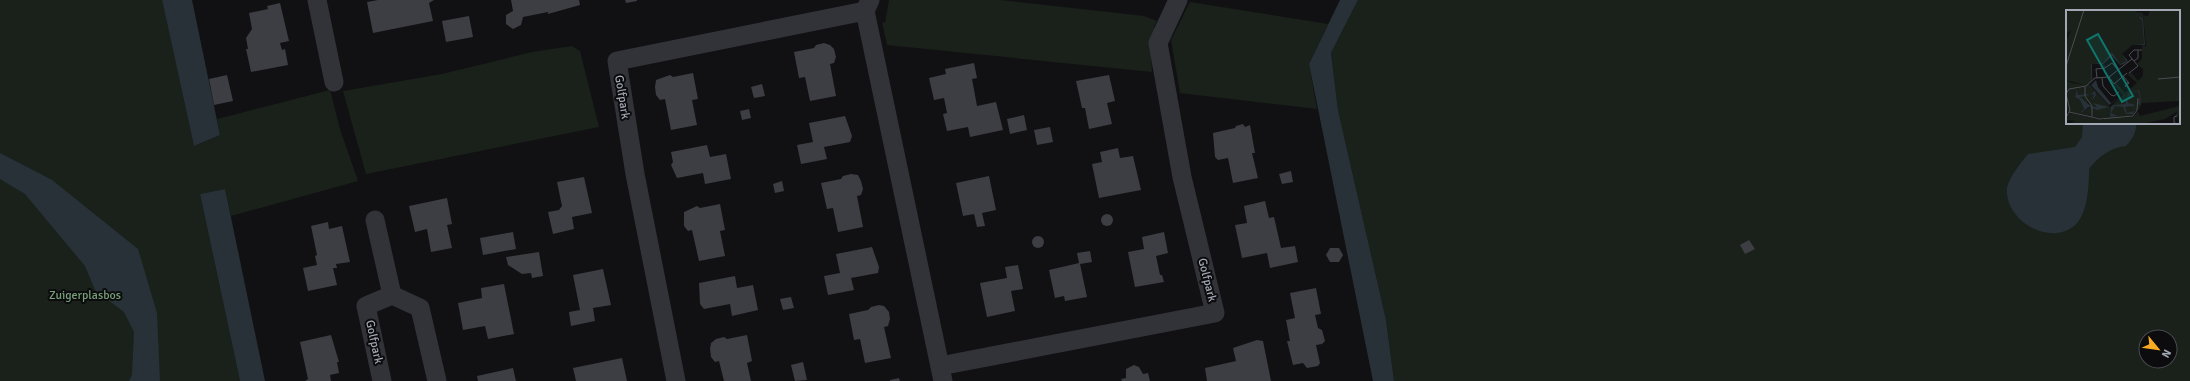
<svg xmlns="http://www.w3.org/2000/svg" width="2190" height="381" font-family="Signika,sans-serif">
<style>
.green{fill:#19211a;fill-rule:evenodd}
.water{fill:#273137}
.building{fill:#3d3e43}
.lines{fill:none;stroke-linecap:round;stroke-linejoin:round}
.minor{stroke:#323338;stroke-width:19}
.labels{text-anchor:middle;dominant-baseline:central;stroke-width:4;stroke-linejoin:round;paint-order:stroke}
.street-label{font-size:12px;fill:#a2a8b4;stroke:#0c0c0e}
.park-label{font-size:12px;fill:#78a179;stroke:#0c0c0e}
.inset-road{fill:none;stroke:#4b4d53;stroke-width:1}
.view{fill:#0f766e;fill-opacity:0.15;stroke:#0f766e;stroke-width:2}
.inset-edge{fill:none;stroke:#a2a8b4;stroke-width:2}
</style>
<rect width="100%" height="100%" fill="#111113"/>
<g class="green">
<polygon points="0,0 162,0 194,146 220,135 217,119 330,90 340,129 358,181 231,216 225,189 200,194 240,381 0,381"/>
<polygon points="889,0 1000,0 1144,16 1157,21 1154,27 1156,33 1151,52 1152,72 887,45 882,22 885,23"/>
<path d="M1358,0h832v381h-796l-8,-61 -48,-210 -7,-57zM2067,11h112v112h-112zM2146,337h24v24h-24z"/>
<polygon points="1190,2 1328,24 1309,64 1317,109 1180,93 1171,40"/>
<polygon points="572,46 580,51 599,127 366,174 343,91 442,74 532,52"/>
</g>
<g class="water">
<polygon points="162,0 192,0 220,135 194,146"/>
<polygon points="1340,0 1358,0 1331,53 1338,110 1386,320 1394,381 1373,381 1309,64"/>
<path d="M2083,123h53c1,9 -4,17 -10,23 -16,2 -27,10 -37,23 0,16 -1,46 -15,57 -26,21 -70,-7 -67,-38 2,-11 14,-25 21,-34l47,-7 7,-10z"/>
<polygon points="0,153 52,180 138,249 157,313 160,381 129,381 132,375 134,332 124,312 95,290 85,266 25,194 0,179"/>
<polygon points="225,189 228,203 265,381 240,381 200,194"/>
</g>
<g class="building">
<polygon points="378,0 434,0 429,3 433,21 373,33 367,2"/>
<polygon points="511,0 579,0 580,5 548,14 548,12 523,17 521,25 513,29 506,24 506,15 513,11"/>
<polygon points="625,0 637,0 637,1 626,3"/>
<polygon points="280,3 289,41 280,43 282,50 285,49 288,65 251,72 246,49 248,49 246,38 252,29 249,13 268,9 267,6"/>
<polygon points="469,16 473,37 446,42 442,21"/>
<polygon points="824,43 830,45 834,49 836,57 834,63 830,64 836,96 810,101 805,77 799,78 794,52 814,48 816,45"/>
<polygon points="974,63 977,78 972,79 977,106 996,102 1003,130 970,137 968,127 947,131 943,114 947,113 944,98 934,100 929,78 946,74 945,69"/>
<polygon points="693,73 698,99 692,100 697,125 671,130 665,99 660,100 656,95 655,87 656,80 670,75 673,77"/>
<polygon points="227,75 233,101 214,105 209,79"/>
<polygon points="1109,75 1115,101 1107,103 1112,124 1089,129 1085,108 1082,108 1076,81"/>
<polygon points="762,84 765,96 754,98 751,87"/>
<polygon points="749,109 751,118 742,120 740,111"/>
<polygon points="1024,115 1027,130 1010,134 1007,119"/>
<polygon points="845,116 852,136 850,142 824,147 827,159 801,164 797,145 813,142 809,123"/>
<polygon points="1243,124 1245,127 1250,125 1255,153 1252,153 1258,178 1233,183 1228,158 1218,160 1215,157 1213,133 1235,128 1236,126"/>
<polygon points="1050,127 1053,142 1037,145 1034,130"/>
<polygon points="707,145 710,157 726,154 731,179 705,184 703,173 677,178 671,165 673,162 671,152"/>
<polygon points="1118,148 1120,158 1133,156 1141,190 1099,198 1092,164 1102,162 1100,152"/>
<polygon points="1291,171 1293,182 1282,184 1279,174"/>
<polygon points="851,174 858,175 861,181 863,189 861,195 857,196 863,227 838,232 833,208 827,209 821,183 841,179 843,176"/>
<polygon points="989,176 996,210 982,213 985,226 977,227 974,214 963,216 956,183"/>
<polygon points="584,177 592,213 572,217 574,229 553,234 548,212 559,210 562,206 557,182"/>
<polygon points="782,181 784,191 775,193 773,184"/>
<polygon points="447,198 452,224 447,225 452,248 431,252 427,229 415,232 409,206"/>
<polygon points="1265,201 1269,218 1274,217 1281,248 1295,246 1298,262 1270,268 1267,253 1242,258 1235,225 1247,223 1244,206"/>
<polygon points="720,204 725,230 720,231 725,256 699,261 692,230 688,231 684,226 684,212 697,206 700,208"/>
<circle cx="1107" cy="220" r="6"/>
<polygon points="328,222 329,229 342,226 350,262 336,264 337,268 333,268 337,285 308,291 303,268 317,265 315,256 317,255 311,226"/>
<polygon points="513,232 516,249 483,255 480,238"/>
<polygon points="1164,232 1168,253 1156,256 1160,275 1162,275 1164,282 1135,287 1128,252 1144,249 1142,237"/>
<circle cx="1038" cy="242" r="6"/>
<polygon points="1749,240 1755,249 1745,254 1740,245"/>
<polygon points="872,247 879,267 878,273 851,278 854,290 828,295 824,276 840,273 836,254"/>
<polygon points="1330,248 1339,248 1343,255 1339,262 1330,262 1326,255"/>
<polygon points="1090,251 1092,262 1080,264 1087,297 1065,301 1064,296 1055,298 1049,270 1079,263 1077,253"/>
<polygon points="539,252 543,276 532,278 531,273 522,274 508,265 506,257"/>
<polygon points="1018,265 1023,289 1011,291 1015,311 987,317 980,283 1007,278 1005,267"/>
<polygon points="603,269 611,305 593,308 595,321 571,326 569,312 580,310 573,275"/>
<polygon points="735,276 737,288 753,285 758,310 732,316 730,304 704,309 700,304 699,283"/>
<polygon points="504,284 514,334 488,339 485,326 463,330 458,303 482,298 481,288"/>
<polygon points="1316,288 1321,314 1315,315 1318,328 1322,330 1325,341 1322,344 1316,345 1320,363 1318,366 1307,368 1303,363 1293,365 1287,341 1290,341 1286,320 1295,318 1290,293"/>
<polygon points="791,297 794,308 783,310 780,299"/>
<polygon points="879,305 884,306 889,312 890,319 888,326 884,327 891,358 865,363 860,339 854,340 849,314 868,310 871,307"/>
<polygon points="331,335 339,362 337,362 339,373 330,375 331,381 305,381 308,379 300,342"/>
<polygon points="747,335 752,361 747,363 751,381 724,381 719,361 715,362 711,357 710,349 711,343 716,339 724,337 727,339"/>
<polygon points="1257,340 1263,341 1271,381 1207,381 1205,368 1236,361 1233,348"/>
<polygon points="622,358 627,381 576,381 573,368"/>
<polygon points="803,362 807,380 795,381 791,365"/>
<polygon points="1134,365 1139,367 1143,374 1148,373 1150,381 1122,381 1121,379 1126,378 1126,369"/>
<polygon points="513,368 516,381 478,381 477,376"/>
<polygon points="899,378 900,381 890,381 890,380"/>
</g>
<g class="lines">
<g class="minor">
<polyline points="317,0 334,82"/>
<polyline points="870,0 865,11 943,381"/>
<polyline points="375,220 392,295"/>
<polyline points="940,366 1215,313 1182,177 1158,43 1178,0"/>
<polyline points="382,381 366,306 392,295 420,308 437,381"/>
<polyline points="676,381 635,174 617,61 865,11"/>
</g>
</g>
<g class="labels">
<g class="street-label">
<text transform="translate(622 97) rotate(81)">Golfpark</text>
<text transform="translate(1207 280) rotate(76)">Golfpark</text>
<text transform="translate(374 342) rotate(78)">Golfpark</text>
</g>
<g class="park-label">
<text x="85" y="295">Zuigerplasbos</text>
</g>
</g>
<g transform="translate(2066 10)">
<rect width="114" height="114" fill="#111113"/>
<path d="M4,0h68l-2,2 7,1 1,31 -12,1 -10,9 5,6 -7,4 -7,-8 1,-3 -11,10 3,4 -3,1 -1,-5 -11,1 1,14 4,-1 -10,9 -15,2 -3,3 3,-3 13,-1 5,-3 21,23 13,-12 -9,-10 2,-2 9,10 12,-10 -10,-9 4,-2 7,9 5,-5v-7l-6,-5 5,-5v-14l4,1 -3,-31 5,1 2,-6h30v91l-38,2 -3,6 -4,2 -1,4 -17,3 16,-1 3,-3 1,-4 3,6 40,-10v10l-6,1 4,-6 -13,8 -24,5h-72l6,-3 -9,-1 4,-7 34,7v-1l-11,-3v-4l-1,4 -22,-4 -1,-3v4l-3,-4v-29l6,3 13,2 -19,-5v-44l1,4 4,-10 -5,4v-20zM11,78l1,3 -1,4h6l-3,2 2,4 7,2 2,4 -12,6 5,-4 -4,-9 -5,-3z" fill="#19211a" fill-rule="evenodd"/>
<path d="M73,6l4,3 2,26h-13l-10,9 6,7 -4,3 -4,1 -8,-9 -9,8h-11v14l-3,4 2,-4v-14l12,-1 9,-11 8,12 6,-3 -4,-7 10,-9 12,-1 -2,-25 -24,1 22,-1zM30,70l2,7 13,16 12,-8 -14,10 -18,-20zM11,78l1,7 8,-1 4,1 5,-4 1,4 -4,6 2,-7 -14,3 12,10h5l-4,-4 16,4 -12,3 -8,-3 -7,5 -3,1 5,-4 -4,-9 -5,-3zM73,80l2,9 -1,4 1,2 -3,-1 2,-6 -2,-7 -8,2 -3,6 1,4 8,2 -3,1 2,4 -3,-4 -7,1 2,6 7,-2 -1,3h-7l-3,-7 -8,-1 -4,7 7,3 -8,1 1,-10 3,-2 11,-1 4,-11z" fill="#273137"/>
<path class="inset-road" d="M68,51l4,-3v-8M0,56l18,-56M63,63l9,-7 -9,-11 5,-5h8M57,66l6,7 -4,4 3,-5M43,67l5,7 13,-11M31,68l-1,-9 9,-1 7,-5 6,7M36,68l1,8 8,9 3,1 5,-4M92,69l22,-2M19,77v9l7,10v11l8,2 33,-3 4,-6 1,-12M3,102l23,5M111,106l-3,1v6l5,1M0,108l4,-8 -4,-16 3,-5 17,-3 9,-8 14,-1 23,-18"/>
<path class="view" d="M32,24l35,62 -11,6 -35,-62z"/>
<rect width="114" height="114" class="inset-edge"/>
</g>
<g transform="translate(2158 349) rotate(119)"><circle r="19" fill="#0c0c0e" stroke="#484a50"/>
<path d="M0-3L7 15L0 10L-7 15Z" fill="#faaa22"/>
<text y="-6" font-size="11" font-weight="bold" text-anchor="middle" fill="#a2a8b4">N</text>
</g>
</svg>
